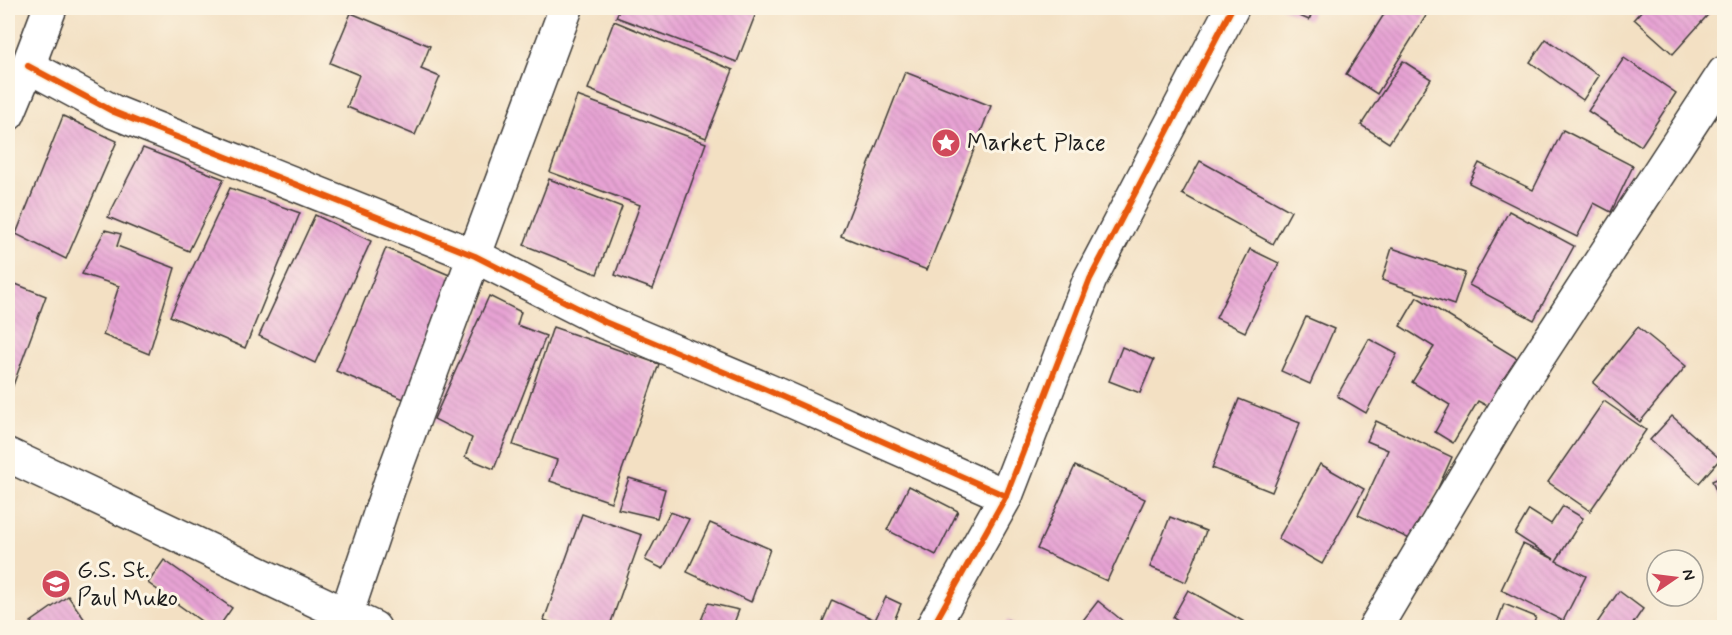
<svg xmlns="http://www.w3.org/2000/svg" width="1732" height="635" font-family="Mynerve,sans-serif">
<style>
.building{fill:url(#building-back-hatch)}
.lines{fill:none;stroke-linecap:round;stroke-linejoin:round}
.minor-casing{stroke:#3c3935;stroke-width:36}
.minor{stroke:#fff;stroke-width:33}
.cycleway-casing{stroke:#fcf5e5;stroke-width:10}
.cycleway{stroke:#e8590c;stroke-width:6}
.labels{text-anchor:middle;dominant-baseline:central;stroke-width:6;stroke-linejoin:round;paint-order:stroke}
.poi-label{font-size:24px;fill:#1c1c1c;stroke:#fcf5e5;text-anchor:start}
</style>
<defs>
<pattern id="building-back-hatch" width="6" height="6" patternUnits="userSpaceOnUse" patternTransform="scale(1.5)"><rect width="6" height="6" fill="#e7a3d4"/><path d="M-1 5l2 2M0 0l6 6M5-1l2 2" fill="none" stroke="#c68cb5"/></pattern>
</defs>
<rect width="100%" height="100%" fill="#fcf5e5"/>
<filter id="ink" filterUnits="userSpaceOnUse"><feTurbulence type="fractalNoise" baseFrequency=".0167" numOctaves="2"/><feDisplacementMap in="SourceGraphic" scale="12" xChannelSelector="R" yChannelSelector="G"/><feConvolveMatrix kernelMatrix="1 2 1 2 8 2 1 2 1" color-interpolation-filters="sRGB"/></filter>
<filter id="wash" filterUnits="userSpaceOnUse"><feTurbulence type="fractalNoise" baseFrequency=".008" numOctaves="4" result="noise"/><feDisplacementMap in="SourceGraphic" scale="24" xChannelSelector="R" yChannelSelector="G"/><feGaussianBlur stdDeviation="1.35" result="paint"/><feColorMatrix in="noise" values="0 0 0 0 0 0 0 0 0 0 0 0 0 0 0 0 0 1.4 0 .05"/><feComposite in="paint" operator="in"/></filter>
<g filter="url(#wash)">
<rect width="100%" height="100%" fill="#f3e0c3"/>
<g id="blocks">
<g class="building">
<polygon points="620,8 758,8 737,62 616,17"/>
<polygon points="1281,8 1314,8 1309,20"/>
<polygon points="1388,8 1431,8 1377,94 1346,74"/>
<polygon points="1644,8 1714,8 1673,54 1634,19"/>
<polygon points="351,13 430,46 421,69 440,77 415,135 347,107 359,75 330,63"/>
<polygon points="614,21 733,70 706,138 588,89"/>
<polygon points="1546,39 1599,76 1583,100 1530,62"/>
<polygon points="1624,58 1676,93 1641,146 1588,111"/>
<polygon points="1403,61 1431,79 1389,143 1361,125"/>
<polygon points="905,72 991,106 927,270 841,236"/>
<polygon points="577,96 706,143 653,289 615,275 640,205 550,172"/>
<polygon points="63,116 117,141 66,259 16,234"/>
<polygon points="1563,130 1633,166 1611,212 1594,203 1577,237 1469,183 1479,163 1533,190"/>
<polygon points="143,148 224,179 189,251 108,217"/>
<polygon points="1200,161 1291,211 1273,244 1182,194"/>
<polygon points="549,179 622,207 597,274 524,245"/>
<polygon points="230,188 300,213 245,348 170,316"/>
<polygon points="1509,211 1574,246 1534,320 1469,285"/>
<polygon points="315,215 371,241 315,363 259,336"/>
<polygon points="105,230 121,234 117,246 175,268 149,354 103,335 119,286 82,274"/>
<polygon points="386,248 461,280 411,402 336,371"/>
<polygon points="1392,248 1465,273 1454,305 1382,280"/>
<polygon points="1250,249 1279,263 1245,332 1216,318"/>
<polygon points="13,283 46,296 8,399 8,298"/>
<polygon points="489,296 521,312 517,325 546,336 494,469 465,457 472,438 434,419"/>
<polygon points="1417,297 1520,360 1491,408 1478,401 1453,443 1435,432 1450,405 1412,382 1434,347 1400,326"/>
<polygon points="1306,317 1334,329 1310,384 1281,371"/>
<polygon points="553,327 659,364 611,502 550,481 557,460 513,445"/>
<polygon points="1638,327 1686,366 1640,422 1593,383"/>
<polygon points="1369,339 1397,354 1366,413 1337,396"/>
<polygon points="1122,347 1154,360 1140,393 1109,381"/>
<polygon points="1239,399 1300,423 1272,492 1212,468"/>
<polygon points="1604,401 1646,430 1590,511 1548,482"/>
<polygon points="1672,416 1720,459 1699,483 1650,440"/>
<polygon points="1376,421 1452,457 1414,541 1358,515 1388,450 1367,441"/>
<polygon points="1320,464 1364,489 1322,564 1278,539"/>
<polygon points="1075,466 1145,499 1107,581 1037,549"/>
<polygon points="1724,476 1724,510 1712,481"/>
<polygon points="629,478 665,489 657,518 618,509"/>
<polygon points="909,486 958,511 936,555 887,530"/>
<polygon points="1563,506 1583,518 1556,561 1586,576 1563,621 1501,590 1523,544 1554,559 1515,534 1529,510 1551,524"/>
<polygon points="670,512 689,519 663,569 645,560"/>
<polygon points="582,514 642,535 609,628 565,628 544,620"/>
<polygon points="1170,517 1206,531 1186,582 1150,567"/>
<polygon points="710,523 770,549 751,602 687,572"/>
<polygon points="164,560 232,608 218,628 211,628 148,583"/>
<polygon points="1188,590 1255,628 1191,628 1173,617"/>
<polygon points="1619,591 1643,609 1630,628 1596,628 1595,626"/>
<polygon points="68,596 85,620 74,628 34,628 31,622"/>
<polygon points="886,597 901,604 891,628 820,628 832,600 875,620"/>
<polygon points="1098,601 1124,622 1119,628 1077,628"/>
<polygon points="708,603 739,610 732,628 698,628"/>
<polygon points="1504,604 1536,617 1532,628 1495,628"/>
<polygon points="1008,620 1018,628 1002,628"/>
</g>
</g>
</g>
<g filter="url(#ink)">
<use href="#blocks" fill-opacity="0" stroke="#3c3935" stroke-width="1.5"/>
<g class="lines">
<g class="minor-casing">
<g id="minor">
<polyline points="28,66 114,112 475,256 605,322 769,391 1006,496"/>
<polyline points="8,114 28,66 50,8"/>
<polyline points="8,455 374,628"/>
<polyline points="346,615 391,481 566,8"/>
<polyline points="932,628 1006,496 1090,279 1232,8"/>
<polyline points="1375,628 1518,388 1724,73"/>
</g>
</g>
<use href="#minor" class="minor"/>
<g class="cycleway-casing">
<g id="cycleway">
<polyline points="28,66 114,112 475,256 605,322 769,391 1006,496"/>
<polyline points="932,628 1006,496 1090,279 1232,8"/>
</g>
</g>
<use href="#cycleway" class="cycleway"/>
</g>
</g>
<defs>
<g id="sight-disc" transform="scale(1.5)"><circle r="9.5" fill="#d1495b" stroke="#fcf5e5"/><path d="M0-6L1.8-2.2L6-1.7L2.9 1.2L3.7 5.4L0 3.3L-3.7 5.4L-2.9 1.2L-6-1.7L-1.8-2.2Z" fill="#fff"/></g>
<g id="school-disc" transform="scale(1.5)"><circle r="9.5" fill="#d1495b" stroke="#fcf5e5"/><path d="M0-5L7-2L0 1L-7-2ZM-4 1L0 2.5L4 1V4Q0 6-4 4Z" fill="#fff"/></g>
</defs>
<g fill-rule="evenodd">
<use href="#sight-disc" x="946" y="143"/>
<use href="#school-disc" x="56" y="584"/>
</g>
<g class="labels">
<g class="poi-label">
<text x="967" y="143">Market Place</text>
<text x="77" y="570">G.S. St.<tspan x="77" dy="28">Paul Muko</tspan></text>
</g>
</g>
<rect width="1732" height="635" fill="none" stroke="#fcf5e5" stroke-width="30"/>
<g transform="translate(1675 578) rotate(76)"><circle r="28" fill="#fcf5e5" stroke="#a29e95" stroke-width="1.5"/>
<path d="M0-4.5L10 22L0 15L-10 22Z" fill="#d1495b"/>
<text y="-9" font-size="16" font-weight="bold" text-anchor="middle" fill="#1c1c1c">N</text>
</g>
</svg>
